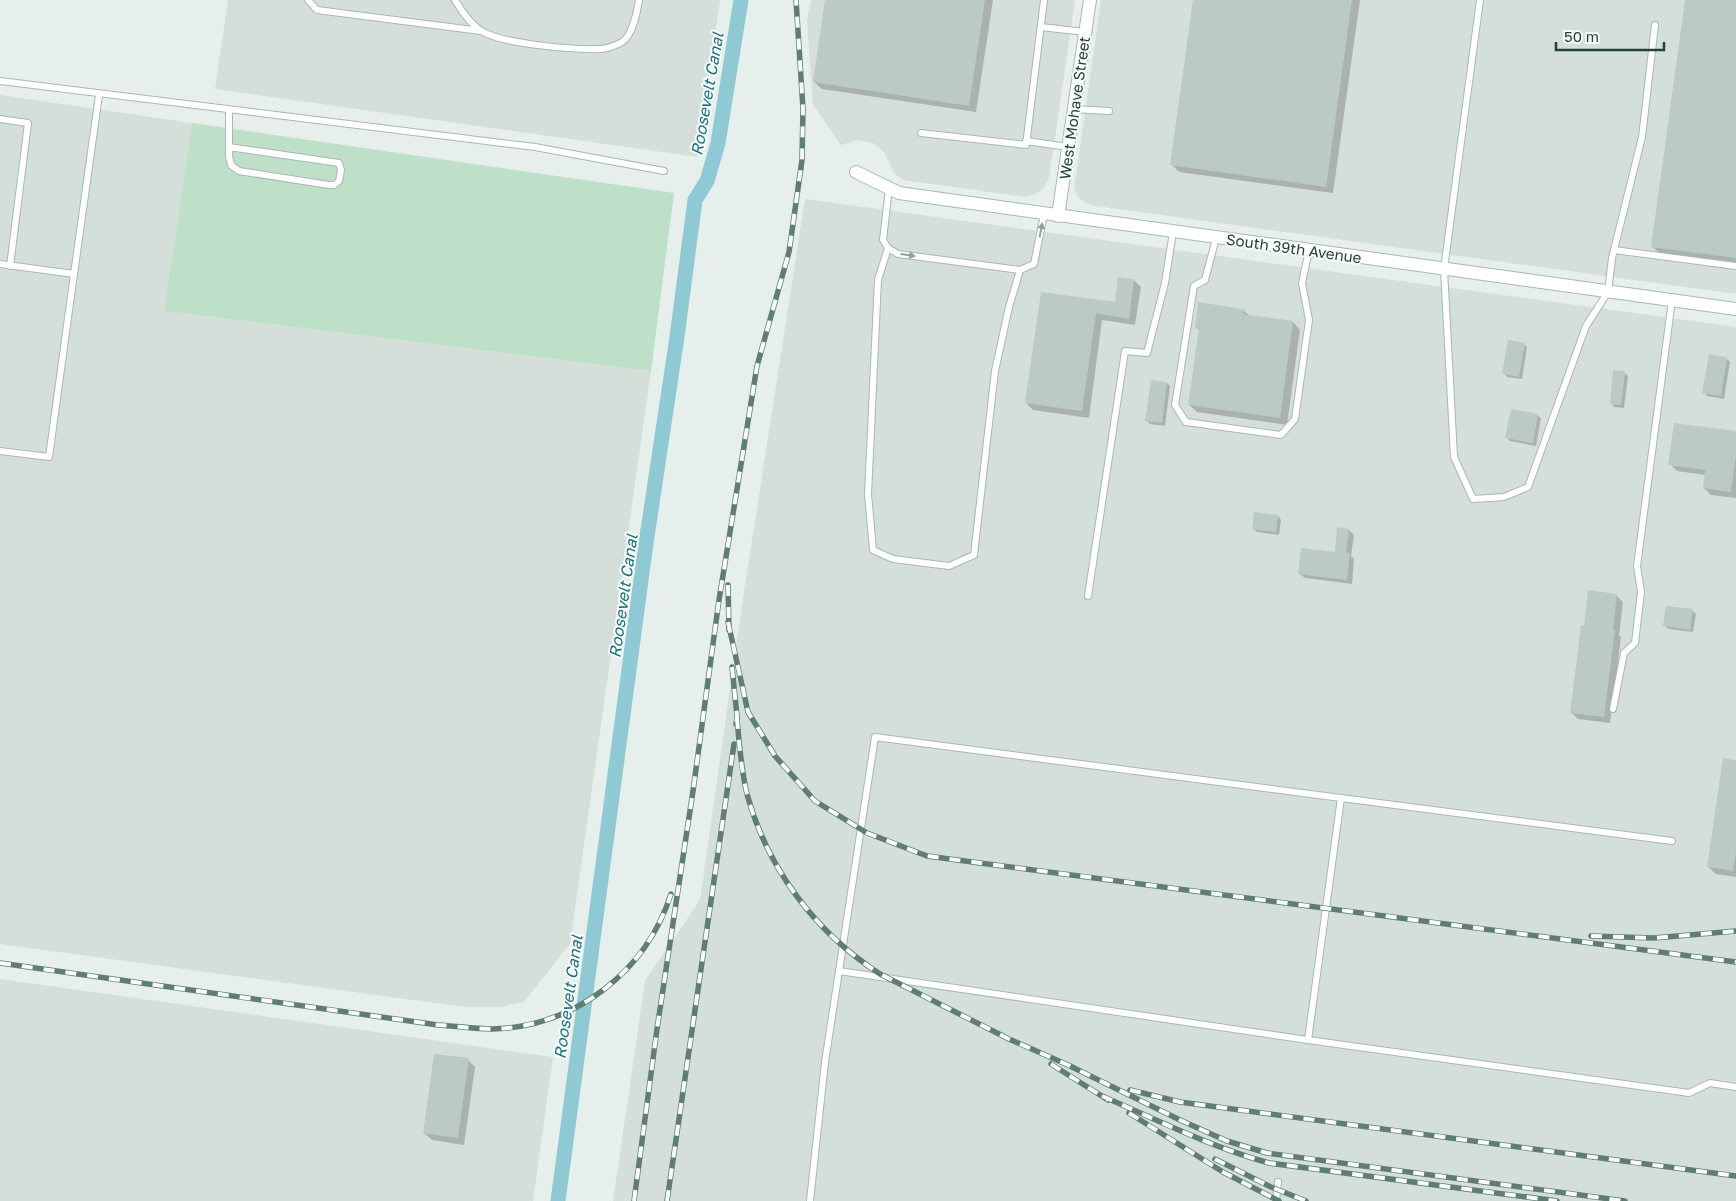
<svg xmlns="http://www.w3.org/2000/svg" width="1736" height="1201" font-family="'Golos Text',sans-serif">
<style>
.built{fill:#d4dfda}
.green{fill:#bfe0c8}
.shadow{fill:#0003}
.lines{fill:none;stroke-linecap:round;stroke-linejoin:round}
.canal{stroke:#8ec9d4;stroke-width:15}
.building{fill:#bbcac4}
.service-casing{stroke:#a8b8b2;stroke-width:8}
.minor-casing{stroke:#a8b8b2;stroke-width:14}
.service{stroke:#fff;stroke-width:6}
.minor{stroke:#fff;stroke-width:12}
.rail-casing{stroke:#5f7d75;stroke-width:5.5}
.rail{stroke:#f7fbf9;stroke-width:4;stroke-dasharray:11;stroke-linecap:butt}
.oneway{fill:#92a09c}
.labels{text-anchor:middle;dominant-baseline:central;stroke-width:4;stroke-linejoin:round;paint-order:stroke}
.street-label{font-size:15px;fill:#24423a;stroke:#f7fbf9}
.water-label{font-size:16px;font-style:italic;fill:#1c6f80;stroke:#f7fbf9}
</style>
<rect width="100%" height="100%" fill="#e6efeb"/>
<g class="built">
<polygon points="228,0 720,0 697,157 215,89"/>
<polygon points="811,0 1075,0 1049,179 1043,189 1036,194 1026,197 903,180 894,173 884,152 873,143 858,140 841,145 813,105 807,21"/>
<polygon points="1101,0 1736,0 1736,294 1096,206 1085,203 1078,197 1074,189"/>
<polygon points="0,95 192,123 164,311 651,371 570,944 524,1002 500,1007 465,1007 0,944"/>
<polygon points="805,199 1736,327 1736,1201 613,1201 645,981 700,900 740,618"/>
<polygon points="0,979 553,1057 533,1201 0,1201"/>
</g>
<polygon class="green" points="192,123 674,193 651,371 164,311"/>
<g class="shadow">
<polygon points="827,0 993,0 976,112 822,89 814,82"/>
<polygon points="1194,0 1360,0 1333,193 1179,172 1171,164"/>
<polygon points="1686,0 1736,0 1736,264 1660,254 1652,246"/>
<polygon points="1134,280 1141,287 1135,325 1102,320 1089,418 1033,410 1026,403 1042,293 1116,304"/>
<polygon points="1243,310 1250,316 1293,322 1300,330 1287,425 1197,412 1189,405 1200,331 1196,327"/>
<polygon points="1524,344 1527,347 1522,379 1507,377 1504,373"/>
<polygon points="1727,359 1730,362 1724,399 1707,396 1704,392"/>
<polygon points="1625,373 1628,376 1624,408 1614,407 1611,403"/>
<polygon points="1167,383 1170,386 1165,426 1150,424 1147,421"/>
<polygon points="1537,415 1541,418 1536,446 1510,441 1507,438"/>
<polygon points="1736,432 1736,498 1711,495 1704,488 1706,475 1677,471 1670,464"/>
<polygon points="1278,516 1281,520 1279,535 1257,532 1253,528"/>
<polygon points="1349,530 1354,535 1351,556 1354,559 1352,584 1305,578 1300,574 1336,553"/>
<polygon points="1616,595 1623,602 1619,636 1621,637 1610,723 1578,719 1571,712 1585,627"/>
<polygon points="1692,610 1696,614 1693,632 1668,629 1665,626"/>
<polygon points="1736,761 1736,877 1716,874 1708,867"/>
<polygon points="468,1060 475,1067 464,1145 432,1140 424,1133"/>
</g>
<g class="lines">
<polyline class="canal" points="558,1201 645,550 677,337 695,200 707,181 718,143 741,0"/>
</g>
<g class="building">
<polygon points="825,0 985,0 969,106 813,82"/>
<polygon points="1193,0 1352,0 1326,187 1170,165"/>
<polygon points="1685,0 1736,0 1736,258 1651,247"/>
<polygon points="1118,277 1134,279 1129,319 1096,313 1082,411 1025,403 1041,292 1115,302"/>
<polygon points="1198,302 1244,309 1243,314 1293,321 1280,418 1188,405 1199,328 1195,328"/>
<polygon points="1508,340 1525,343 1519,377 1502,374"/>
<polygon points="1709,354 1727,357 1721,396 1702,393"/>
<polygon points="1613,370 1625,371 1621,405 1610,404"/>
<polygon points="1151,380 1167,382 1162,423 1145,421"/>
<polygon points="1511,409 1538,414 1533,443 1505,438"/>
<polygon points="1674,423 1736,431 1736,456 1731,492 1703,488 1705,470 1668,465"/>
<polygon points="1254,512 1278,515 1276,532 1252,529"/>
<polygon points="1337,527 1349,529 1346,553 1350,553 1347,580 1298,574 1301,548 1335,552"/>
<polygon points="1588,590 1617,594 1613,629 1615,630 1604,717 1570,713 1581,625 1584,626"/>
<polygon points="1666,606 1693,609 1690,630 1663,626"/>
<polygon points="1723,758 1736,760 1736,852 1733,871 1707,867"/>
<polygon points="434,1054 469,1058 458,1138 423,1133"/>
</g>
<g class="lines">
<g class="service-casing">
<g id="service">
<polyline points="308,0 317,10 481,31"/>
<path d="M455,0c7,12 16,25 28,32 23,12 90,18 118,17 5,0 16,-4 21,-7 11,-7 15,-30 17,-42"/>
<polyline points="1480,0 1444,269 1454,457 1473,499 1504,497 1528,487 1586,326 1608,292 1612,258 1642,137 1655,25"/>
<polyline points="1041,27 1085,32"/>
<polyline points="0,81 535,147 664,171"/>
<polyline points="1073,109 1109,111"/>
<polyline points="229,111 229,156 231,165 239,171 329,185 334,185 339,181 341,170 339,163 229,147"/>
<polyline points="0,119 28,123 10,266"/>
<polyline points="921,133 1026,145 1044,0"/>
<polyline points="1026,141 1068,147"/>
<polyline points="889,188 883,240 888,248 898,254 1020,270 1034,264 1044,214"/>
<polyline points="1216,238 1205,280 1194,286 1175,405 1186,422 1281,435 1295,419 1309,320 1302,283 1309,250"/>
<polyline points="888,248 878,280 868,494 873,550 893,559 949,566 974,555 995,371 1009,307 1020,270"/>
<polyline points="1614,250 1736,266"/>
<polyline points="0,264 74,274 99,95"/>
<polyline points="0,451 49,457 74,274"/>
<polyline points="1088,596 1125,351 1147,353 1165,283 1173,232"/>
<polyline points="1613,709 1624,653 1635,643 1641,592 1637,566 1672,300"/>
<polyline points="1341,798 1672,841"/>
<polyline points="839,971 1308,1040 1689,1093 1710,1083 1736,1087"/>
<polyline points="810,1201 825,1062 875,737 1341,798 1308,1040"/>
<polyline points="1276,1201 1278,1182"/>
</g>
</g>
<g class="minor-casing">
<g id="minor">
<polyline points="856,172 899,193 1736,309"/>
<polyline points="1058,216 1090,0"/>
</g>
</g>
<use href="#service" class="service"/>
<use href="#minor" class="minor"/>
<g class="rail-casing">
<g id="rail">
<polyline points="728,585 729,630"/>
<polyline points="728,622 748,712 775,756 815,801 867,833 927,856 1736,962"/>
<polyline points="732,667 737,716 736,724"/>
<path d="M737,718c2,25 4,51 10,76 20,74 68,138 133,180l129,65 59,26 112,55 47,21 40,12 358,48"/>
<polyline points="1591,936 1654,938 1736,931"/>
<path d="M0,963l438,62c18,1 36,4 54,4 83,-2 154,-57 179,-135"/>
<polyline points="1051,1064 1108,1100"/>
<polyline points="1130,1090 1180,1102 1736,1176"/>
<path d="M1102,1096c55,24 109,51 167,67l288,38"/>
<polyline points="1129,1113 1223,1172 1279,1201"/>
<polyline points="1215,1159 1271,1187 1306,1201"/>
<polyline points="634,1201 657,1029 693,791 719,600 757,366 789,252 802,160 803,109 796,0"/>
<polyline points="667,1201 734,744"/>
</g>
</g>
<use href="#rail" class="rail"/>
</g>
<defs><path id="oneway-solid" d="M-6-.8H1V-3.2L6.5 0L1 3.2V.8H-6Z" transform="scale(1.25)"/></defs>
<g class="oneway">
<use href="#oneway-solid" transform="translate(1041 230) rotate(-79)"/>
<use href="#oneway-solid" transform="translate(908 255) rotate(8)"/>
</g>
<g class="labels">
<g class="street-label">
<text transform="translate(1074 108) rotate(-82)">West Mohave Street</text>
<text transform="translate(1294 248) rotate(8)">South 39th Avenue</text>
</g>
<g class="water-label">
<text transform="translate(707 94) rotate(-80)">Roosevelt Canal</text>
<text transform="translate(623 596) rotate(-82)">Roosevelt Canal</text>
<text transform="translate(568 997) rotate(-82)">Roosevelt Canal</text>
</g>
</g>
<path d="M1556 42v8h108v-8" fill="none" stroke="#24423a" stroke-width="2.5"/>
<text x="1564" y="42" font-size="15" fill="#24423a" stroke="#f7fbf9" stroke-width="4" paint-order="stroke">50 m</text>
</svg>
